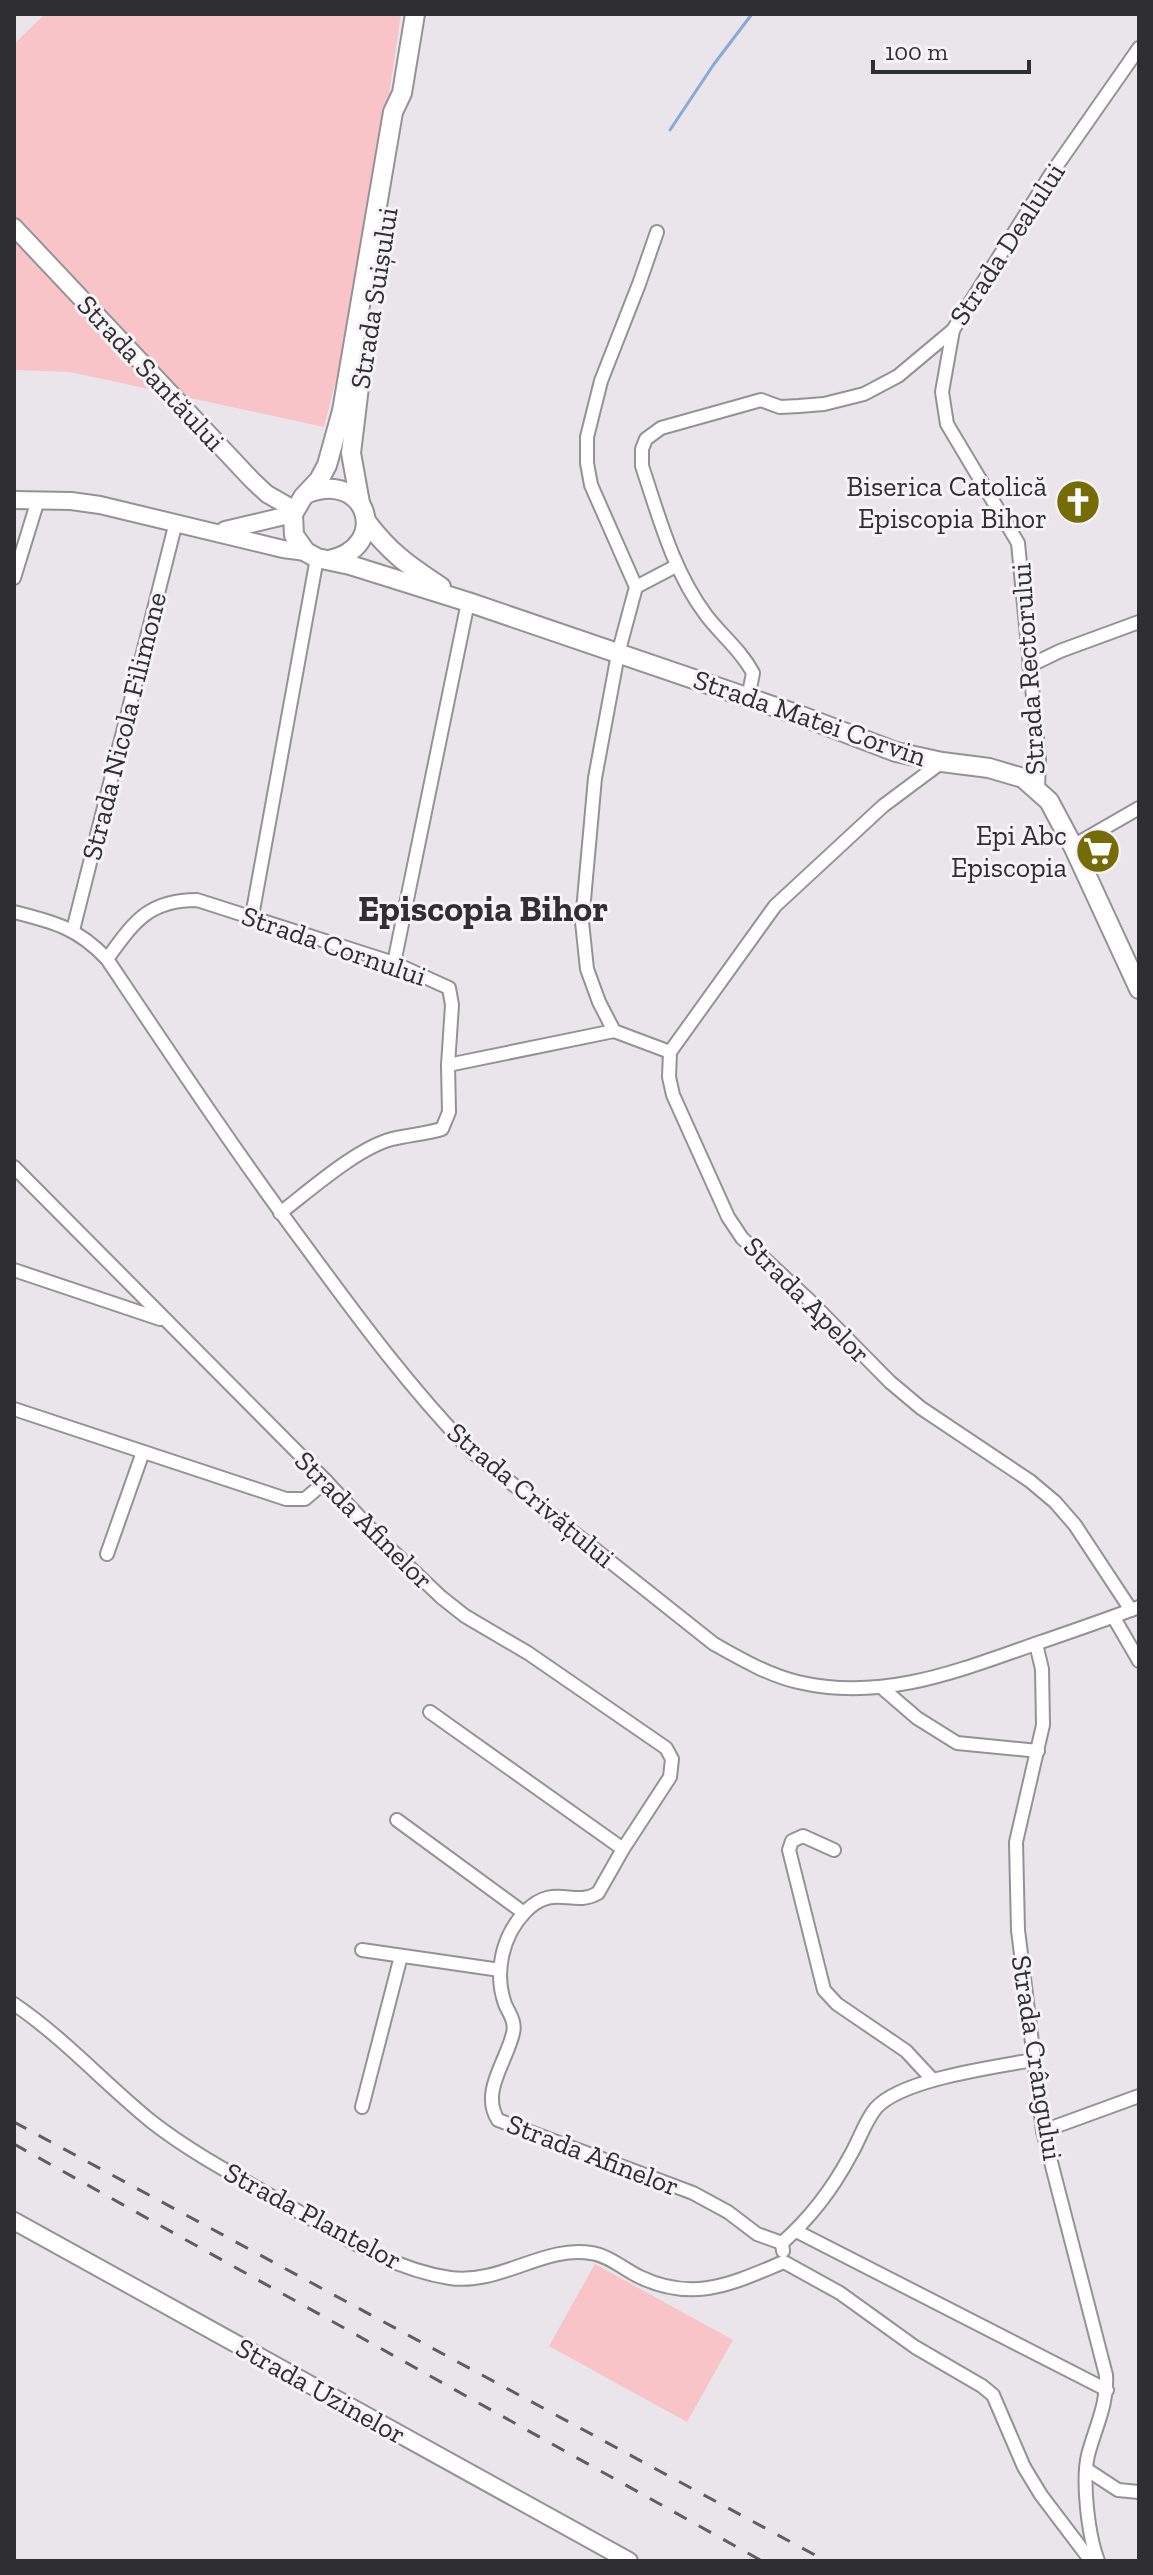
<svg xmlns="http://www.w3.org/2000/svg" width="1153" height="2575" font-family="'Zilla Slab',serif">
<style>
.green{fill:#f8c4c8}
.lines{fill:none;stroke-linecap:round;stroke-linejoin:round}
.stream{stroke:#88aad3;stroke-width:3}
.street-casing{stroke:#959297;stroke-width:16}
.secondary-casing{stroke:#959297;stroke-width:20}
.primary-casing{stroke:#959297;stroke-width:22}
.street{stroke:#fff;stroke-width:12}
.secondary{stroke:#fff;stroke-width:16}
.primary{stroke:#fff;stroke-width:18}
.rail{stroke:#5f5d60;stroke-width:3;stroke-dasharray:14 14;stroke-linecap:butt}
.labels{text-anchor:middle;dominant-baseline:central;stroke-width:6;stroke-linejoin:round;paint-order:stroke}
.street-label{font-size:28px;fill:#2f2e30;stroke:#f6f3f8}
.poi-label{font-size:28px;fill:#2f2e30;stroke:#f6f3f8;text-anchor:end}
.district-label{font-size:36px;font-weight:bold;fill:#2f2e30;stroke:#f6f3f8}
</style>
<rect width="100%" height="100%" fill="#e9e5eb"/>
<g class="green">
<polygon points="45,14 401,14 362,277 324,427 70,372 14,370 14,44"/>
<polygon points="595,2264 733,2340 687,2422 549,2346"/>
</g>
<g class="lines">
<polyline class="stream" points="670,130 714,64 752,14"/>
<g class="street-casing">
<g id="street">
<polyline points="657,232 639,284 601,381 587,437 587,463 591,485 636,587 618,654 595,778 582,922 587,969 599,1002 614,1031 670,1052"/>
<polyline points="953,330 942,392 947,424 1018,543 1039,759 1038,789"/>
<polyline points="14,578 38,500"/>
<polyline points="636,587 676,566"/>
<polyline points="1029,666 1060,651 1139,622"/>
<path d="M748,698l5,-25c-12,-23 -32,-38 -47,-58 -33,-44 -47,-98 -64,-149v-17l4,-10 15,-11 100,-28 19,7 19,-1 25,-2 40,-10 34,-18 55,-46 98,-156 88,-126"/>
<polyline points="942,762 883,806 775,906 670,1052 669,1077 673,1095 728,1217 742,1238 810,1301 890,1382 921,1408 1030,1481 1055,1502 1075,1525 1131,1610"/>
<polyline points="1073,846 1139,808"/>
<path d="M14,912c40,10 64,16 93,47 65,97 130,195 200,289 52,71 103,140 164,203l243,193c27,15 54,31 84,38 84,20 160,-11 237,-38 35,-12 70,-24 104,-37"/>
<polyline points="252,916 317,558"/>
<polyline points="73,930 176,522"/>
<path d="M107,959c27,-37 41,-59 90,-59l197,63 55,25 3,17 -4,60 1,47 -7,17c-17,5 -34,6 -50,10 -35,9 -83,52 -112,74"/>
<polyline points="394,963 468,602"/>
<polyline points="448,1065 614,1031"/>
<path d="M14,1167l312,314 55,59 60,57 24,19 63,37 138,95 6,11 -2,18 -47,72 -25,44c-25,15 -44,-11 -73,19 -23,24 -31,61 -20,92 4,9 11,18 8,29 -6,28 -33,59 -15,87l195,73 35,19 29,22 25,9"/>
<polyline points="14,1270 160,1319"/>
<polyline points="14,1409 286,1499 305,1499 326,1481"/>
<polyline points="107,1554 143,1452"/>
<polyline points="1114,1618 1139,1661"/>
<path d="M1036,1644l6,25 1,56 -27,117 2,88 25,201 63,244c2,29 -11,53 -18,80 -6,26 0,80 10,106"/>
<polyline points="881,1687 917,1718 957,1743 1038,1751"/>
<polyline points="430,1712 623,1849"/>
<polyline points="397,1820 524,1913"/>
<polyline points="834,1850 803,1836 792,1841 789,1850 824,1990 837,2004 906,2051 932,2079"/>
<polyline points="362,1950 500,1970"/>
<path d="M14,2004c50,34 91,80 138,118 41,32 88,56 133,82 52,29 105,65 165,74 50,7 95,-33 141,-25 17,2 34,17 49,24 54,26 93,6 144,-15l56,31 75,54 67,39 11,9 31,72 17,28 50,66"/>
<polyline points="362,2107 401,1956"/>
<polyline points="1043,2131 1139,2096"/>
<polyline points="796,2231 1107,2390"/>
<path d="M783,2251l-1,-8c27,-24 51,-55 68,-87 9,-15 15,-35 26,-48 26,-29 119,-41 157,-48"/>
<polyline points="1086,2469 1118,2490 1139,2492"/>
</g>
</g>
<g class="secondary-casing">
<g id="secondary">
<polyline points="14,227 252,480 267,494 295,510"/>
<polyline points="14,500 71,501 100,505 283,549 306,552"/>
<polyline points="225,530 293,514"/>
<polyline points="14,2221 629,2561"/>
</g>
</g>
<g class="primary-casing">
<g id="primary">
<polyline points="415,14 402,93 393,112 342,411 327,465 319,480 303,497 293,514 294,535 306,552 317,558 350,565 468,602 796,714 896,752 942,762 989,768 1023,778 1049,801 1073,846 1139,989"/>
<polyline points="359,387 351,453 360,503"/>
<path d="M308,493c60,-23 83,54 21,67"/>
<path d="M366,521c23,31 43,45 75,66"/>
</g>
</g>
<use href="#street" class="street"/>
<use href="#secondary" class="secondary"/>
<use href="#primary" class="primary"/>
<g class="rail">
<polyline points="14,2122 826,2561"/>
<polyline points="14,2144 762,2561"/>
</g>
</g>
<defs>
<g id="church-disc" transform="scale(2.3)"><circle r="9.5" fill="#756c07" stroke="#f6f3f8"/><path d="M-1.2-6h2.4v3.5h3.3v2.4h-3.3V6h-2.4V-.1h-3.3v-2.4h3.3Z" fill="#fff"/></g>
<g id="supermarket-disc" transform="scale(2.3)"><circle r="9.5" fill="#756c07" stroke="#f6f3f8"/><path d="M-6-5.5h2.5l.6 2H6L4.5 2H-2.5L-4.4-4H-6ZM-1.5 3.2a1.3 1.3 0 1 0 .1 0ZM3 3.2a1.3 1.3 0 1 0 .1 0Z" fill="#fff"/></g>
</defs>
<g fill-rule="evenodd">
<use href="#church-disc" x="1078" y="502"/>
<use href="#supermarket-disc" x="1098" y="851"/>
</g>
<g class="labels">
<g class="street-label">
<text transform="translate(1007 244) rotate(-57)">Strada Dealului</text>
<text transform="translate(374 298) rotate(-81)">Strada Suișului</text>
<text transform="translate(151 373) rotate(47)">Strada Santăului</text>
<text transform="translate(1028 669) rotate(-94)">Strada Rectorului</text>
<text transform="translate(810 718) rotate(19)">Strada Matei Corvin</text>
<text transform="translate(124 726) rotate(-76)">Strada Nicola Filimone</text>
<text transform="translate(334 946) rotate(19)">Strada Cornului</text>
<text transform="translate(807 1300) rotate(45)">Strada Apelor</text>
<text transform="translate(531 1495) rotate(40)">Strada Crivățului</text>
<text transform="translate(364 1520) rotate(45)">Strada Afinelor</text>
<text transform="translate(1037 2058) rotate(81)">Strada Crângului</text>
<text transform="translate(593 2155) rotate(21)">Strada Afinelor</text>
<text transform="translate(313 2216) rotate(28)">Strada Plantelor</text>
<text transform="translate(321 2391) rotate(29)">Strada Uzinelor</text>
</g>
<g class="poi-label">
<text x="1047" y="486">Biserica Catolică<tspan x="1047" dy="32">Episcopia Bihor</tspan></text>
<text x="1067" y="835">Epi Abc<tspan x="1067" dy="32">Episcopia</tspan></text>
</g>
<g class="district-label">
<text x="483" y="908">Episcopia Bihor</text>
</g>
</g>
<rect width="1153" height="2575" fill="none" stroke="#2f2e30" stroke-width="32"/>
<path d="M873 60v12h156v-12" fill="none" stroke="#2f2e30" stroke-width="4"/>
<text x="885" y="60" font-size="24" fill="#2f2e30" stroke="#f6f3f8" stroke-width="6" paint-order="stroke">100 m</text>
</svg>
